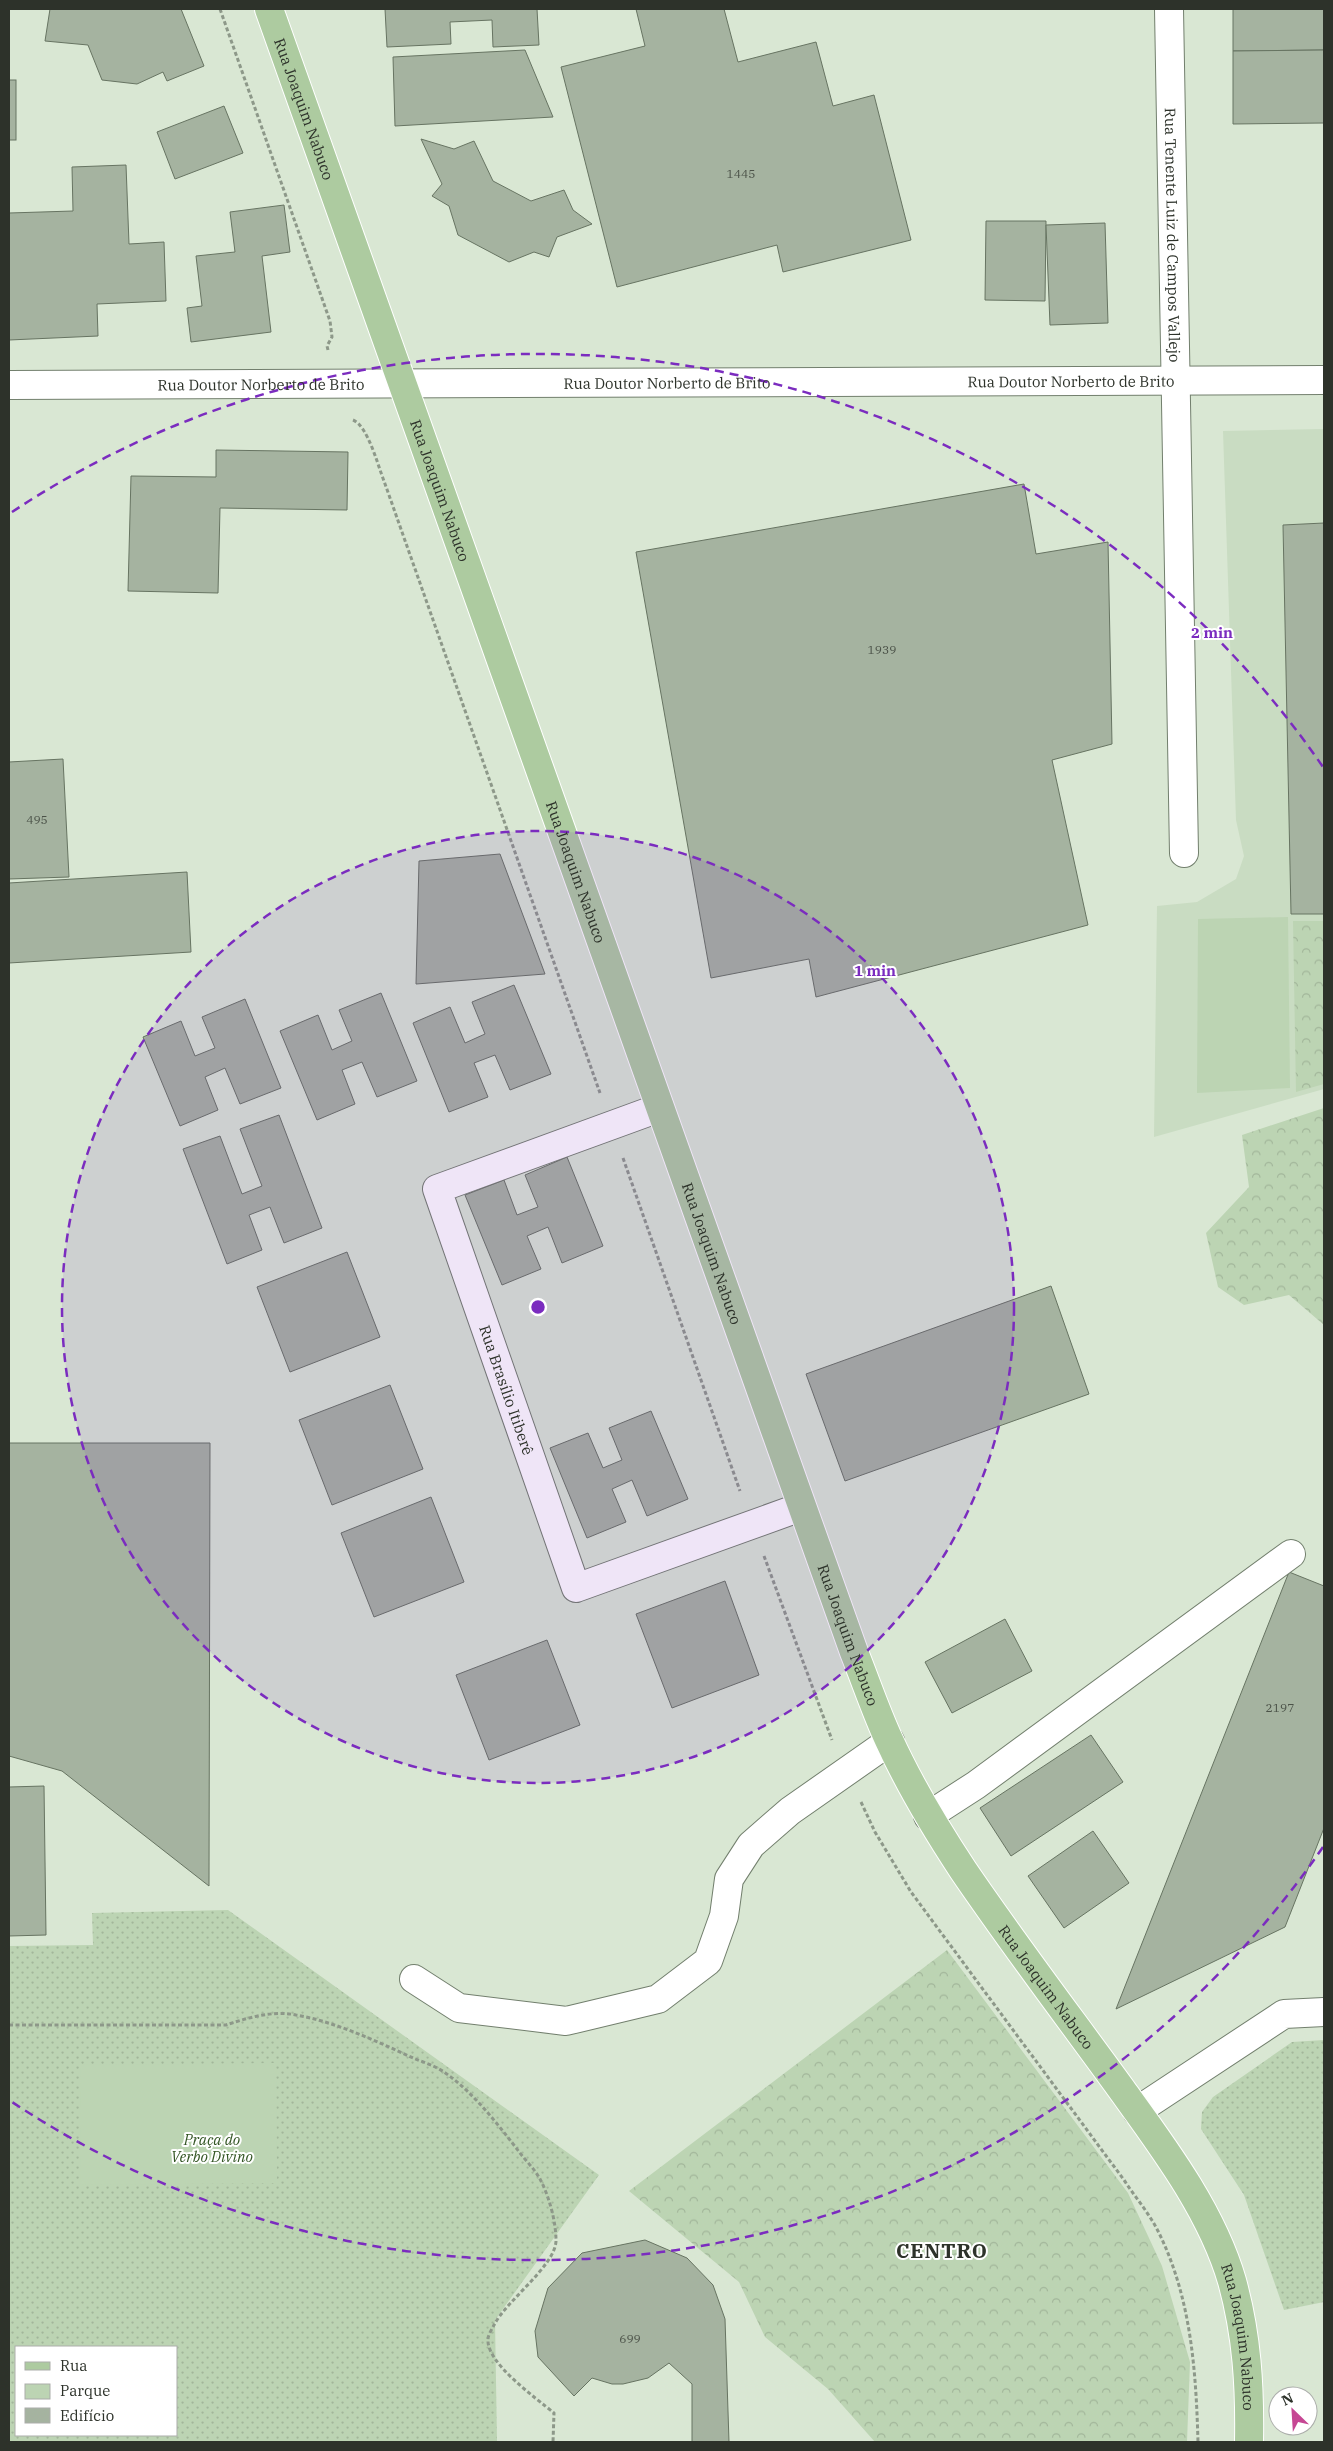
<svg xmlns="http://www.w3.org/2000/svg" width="1333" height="2451" font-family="'IBM Plex Serif',serif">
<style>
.built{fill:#c9dcc2}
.green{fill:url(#green-dots);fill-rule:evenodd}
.forest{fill:url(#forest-crowns)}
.pitch{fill:#bcd4b3}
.building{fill:#a5b3a0;stroke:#677462}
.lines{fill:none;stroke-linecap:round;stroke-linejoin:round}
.minor-casing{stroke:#727f6d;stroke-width:30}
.major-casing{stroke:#fff;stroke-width:30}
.path{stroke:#8d9889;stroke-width:3;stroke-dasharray:4 2.5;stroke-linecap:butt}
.minor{stroke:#fff;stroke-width:28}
.major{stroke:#adcba0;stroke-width:28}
.ring{fill:none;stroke:#7b2cbf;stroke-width:2.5;stroke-dasharray:9 6}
.labels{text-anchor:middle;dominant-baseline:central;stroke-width:4;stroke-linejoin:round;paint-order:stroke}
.number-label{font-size:12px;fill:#4b5248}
.street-label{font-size:15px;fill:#2d322a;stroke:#fff}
.park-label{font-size:15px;font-style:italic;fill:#335524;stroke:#fff}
.district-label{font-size:20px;font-weight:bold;letter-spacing:1px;fill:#2d322a;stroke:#fff}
.centre{fill:#7b2cbf;stroke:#fff;stroke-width:2.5}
.ring-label{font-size:15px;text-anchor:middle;font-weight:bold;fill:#7b2cbf;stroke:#fff;stroke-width:4;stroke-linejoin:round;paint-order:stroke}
</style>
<defs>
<pattern id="green-dots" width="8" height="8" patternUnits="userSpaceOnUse" patternTransform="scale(1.25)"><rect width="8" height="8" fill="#bcd4b3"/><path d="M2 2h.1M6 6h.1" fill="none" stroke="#a2b69a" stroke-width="1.8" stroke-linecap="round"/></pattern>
<pattern id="forest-crowns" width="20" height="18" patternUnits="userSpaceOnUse" patternTransform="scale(1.25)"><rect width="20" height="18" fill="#bcd4b3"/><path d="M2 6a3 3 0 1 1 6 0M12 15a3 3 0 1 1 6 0" fill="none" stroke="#a2b69a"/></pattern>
</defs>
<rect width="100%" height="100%" fill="#d9e7d3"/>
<polygon class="built" points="1324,429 1324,523 1283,525 1291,913 1324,914 1324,1089 1154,1137 1157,906 1197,902 1236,879 1244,856 1236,820 1223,431"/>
<g class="green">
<path d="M228,1910l371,265 -104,145 2,122h-488v-496l84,-1 -1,-32zM16,2347h160v88h-160z"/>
<polygon points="1324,2040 1324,2302 1284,2310 1244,2195 1201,2129 1202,2112 1213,2097 1292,2042"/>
</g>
<g class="forest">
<polygon points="1293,921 1324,921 1324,1084 1296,1092"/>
<polygon points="1324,1108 1324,1325 1289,1295 1244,1305 1218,1287 1206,1233 1249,1187 1242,1135"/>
<polygon points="947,1950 1128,2193 1162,2266 1190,2362 1187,2442 875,2442 828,2389 765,2337 739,2282 629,2191"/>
</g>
<g class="pitch">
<polygon points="1288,917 1290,1088 1197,1093 1198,919"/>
<polygon points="276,2063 277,2183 81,2185 80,2065"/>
</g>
<g class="building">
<polygon points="50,9 181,9 204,66 167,81 163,72 137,84 102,80 88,45 45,41"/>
<polygon points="385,9 537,9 539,45 493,47 492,20 450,22 451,44 387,47"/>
<polygon points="636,9 724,9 738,62 816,42 833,106 874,95 911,240 783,272 777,245 617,287 561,67 645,46"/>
<polygon points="1233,9 1324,9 1324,50 1233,51"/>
<polygon points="525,50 553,117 395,126 393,57"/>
<polygon points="1324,50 1324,123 1233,124 1233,51"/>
<rect x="9" y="80" width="7" height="60"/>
<polygon points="224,106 243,153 175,179 157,132"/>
<polygon points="421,139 454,149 474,141 493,181 531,201 564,190 573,210 592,224 557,237 549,257 534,252 509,262 458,235 449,206 432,196 442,184"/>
<polygon points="126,165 129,244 164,242 166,301 97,304 98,336 9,340 9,213 73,211 72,167"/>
<polygon points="284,205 290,252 262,256 271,332 191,342 187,308 202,306 196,256 235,252 230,212"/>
<polygon points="986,221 1046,221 1045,301 985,300"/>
<polygon points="1105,223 1108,323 1050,325 1046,225"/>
<polygon points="216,450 348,452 347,510 220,508 218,593 128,591 131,476 216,477"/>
<polygon points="1024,484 1036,554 1108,542 1112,744 1052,760 1088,925 816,997 809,959 711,978 636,552"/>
<polygon points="1324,523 1324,914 1291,914 1283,525"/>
<polygon points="63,759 69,877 9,879 9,762"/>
<polygon points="500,854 545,974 416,984 419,861"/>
<polygon points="187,872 191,952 9,963 9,883"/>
<polygon points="514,985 551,1074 510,1090 495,1055 474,1063 488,1097 449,1112 413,1023 450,1007 465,1043 485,1034 472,1002"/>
<polygon points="381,993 417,1081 377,1097 362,1062 342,1070 355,1104 317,1120 280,1031 318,1015 332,1050 352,1041 339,1010"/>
<polygon points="245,999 281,1088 240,1104 225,1068 205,1077 218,1110 180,1126 143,1037 181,1021 195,1056 215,1048 202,1017"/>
<polygon points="279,1115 322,1228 284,1243 270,1207 249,1215 262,1250 227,1264 183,1149 220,1136 242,1194 262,1186 240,1129"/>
<polygon points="567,1157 603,1246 562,1263 548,1227 527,1236 541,1269 502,1285 465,1195 504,1180 517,1215 538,1207 525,1175"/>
<polygon points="347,1252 380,1337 290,1372 257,1287"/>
<polygon points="1051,1286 1089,1394 845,1481 806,1374"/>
<polygon points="390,1385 423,1469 332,1505 299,1420"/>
<polygon points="651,1411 688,1499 647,1516 632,1480 612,1489 626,1522 587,1538 550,1448 588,1433 603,1468 622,1460 609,1428"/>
<polygon points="9,1443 210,1443 209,1886 62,1771 9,1756"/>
<polygon points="431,1497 464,1582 374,1617 341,1533"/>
<polygon points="1289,1572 1324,1586 1324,1828 1285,1927 1116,2009"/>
<polygon points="725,1581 759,1675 672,1708 636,1614"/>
<polygon points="1005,1619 1032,1671 952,1713 925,1662"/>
<polygon points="547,1640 580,1725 489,1760 456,1675"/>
<polygon points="1091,1735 1123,1782 1011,1856 980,1808"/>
<polygon points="44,1786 46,1935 9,1936 9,1787"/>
<polygon points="1093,1831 1129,1883 1064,1928 1028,1876"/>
<polygon points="645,2240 687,2258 713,2285 725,2319 729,2442 692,2442 692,2384 669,2363 648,2378 623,2384 612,2384 592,2378 574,2396 538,2357 535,2331 548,2288 582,2253"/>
</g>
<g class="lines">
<g class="minor-casing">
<g id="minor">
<path id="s1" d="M1169,9l15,844"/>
<path id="s2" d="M9,385l1315,-5"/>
<path id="s3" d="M659,1108l-222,81 139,399 225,-81"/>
<polyline points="928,1816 976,1785 1291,1554"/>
<polyline points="414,1979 459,2008 566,2021 658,1999 708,1961 724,1916 729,1879 751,1845 790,1811 890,1741"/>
<polyline points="1137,2111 1284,2014 1324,2012"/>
</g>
</g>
<g class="major-casing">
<g id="major">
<path id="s4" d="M269,9l585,1643c12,30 22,60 35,88 21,46 47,89 74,130 51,75 106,147 159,220 42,58 90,122 110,191 15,54 18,106 17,161"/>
</g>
</g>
<g class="path">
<polyline points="220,9 330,321 332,337 327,346 328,350"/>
<path d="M353,420c15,6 25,46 31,61l216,612"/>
<polyline points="623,1158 740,1491"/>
<polyline points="764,1556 832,1740"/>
<path d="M861,1802l14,30 36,60 213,288c11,17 25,33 34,51 33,66 38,139 40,211"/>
<path d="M9,2025h217c21,-7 47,-15 70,-10 40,7 80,26 117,43 10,4 22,8 31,14 29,20 51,49 73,77 7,10 17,19 23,30 9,17 16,42 16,62 -1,25 -49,59 -62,84 -2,4 -6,10 -6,14 -2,24 48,59 66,74l-1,29"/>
</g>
<use href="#minor" class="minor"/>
<use href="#major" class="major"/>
</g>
<circle cx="538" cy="1307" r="476" fill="#7b2cbf" fill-opacity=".12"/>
<g class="ring">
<circle cx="538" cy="1307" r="476"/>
<path d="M1323 1847A953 953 0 0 1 12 2102M12 512A953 953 0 0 1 1323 767"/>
</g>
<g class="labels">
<g class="number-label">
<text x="741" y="173">1445</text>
<text x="882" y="649">1939</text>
<text x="37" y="819">495</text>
<text x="1280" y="1707">2197</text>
<text x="630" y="2338">699</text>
</g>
<g class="street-label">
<text stroke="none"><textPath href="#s4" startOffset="106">Rua Joaquim Nabuco</textPath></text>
<text stroke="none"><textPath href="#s1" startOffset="226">Rua Tenente Luiz de Campos Vallejo</textPath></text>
<text stroke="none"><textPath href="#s2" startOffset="1062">Rua Doutor Norberto de Brito</textPath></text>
<text stroke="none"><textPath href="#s2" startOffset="658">Rua Doutor Norberto de Brito</textPath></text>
<text stroke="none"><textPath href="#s2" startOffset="252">Rua Doutor Norberto de Brito</textPath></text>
<text stroke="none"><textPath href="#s4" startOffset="511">Rua Joaquim Nabuco</textPath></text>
<text stroke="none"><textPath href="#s4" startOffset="916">Rua Joaquim Nabuco</textPath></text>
<text stroke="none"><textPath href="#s4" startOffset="1321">Rua Joaquim Nabuco</textPath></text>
<text stroke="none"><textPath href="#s3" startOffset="449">Rua Brasílio Itiberê</textPath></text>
<text stroke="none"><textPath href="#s4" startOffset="1726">Rua Joaquim Nabuco</textPath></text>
<text stroke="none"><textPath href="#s4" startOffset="2132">Rua Joaquim Nabuco</textPath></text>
<text stroke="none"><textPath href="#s4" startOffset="2538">Rua Joaquim Nabuco</textPath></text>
</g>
<g class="park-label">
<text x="212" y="2139">Praça do<tspan x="212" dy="17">Verbo Divino</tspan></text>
</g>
<g class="district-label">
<text x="942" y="2250">CENTRO</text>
</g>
</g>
<circle cx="538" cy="1307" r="8" class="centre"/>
<g class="ring-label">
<text x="1212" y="638">2 min</text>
<text x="875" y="976">1 min</text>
</g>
<rect width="1333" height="2451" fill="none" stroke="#2d322a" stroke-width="20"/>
<rect x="15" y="2346" width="162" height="90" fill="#ffffff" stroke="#abadaa"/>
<rect x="25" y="2362" width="25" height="8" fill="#adcba0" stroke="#abadaa"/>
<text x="60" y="2371" font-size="15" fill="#2d322a">Rua</text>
<rect x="25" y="2384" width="25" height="15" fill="#bcd4b3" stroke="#abadaa"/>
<text x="60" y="2396" font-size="15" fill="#2d322a">Parque</text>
<rect x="25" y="2408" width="25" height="15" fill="#a5b3a0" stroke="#abadaa"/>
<text x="60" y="2421" font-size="15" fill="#2d322a">Edifício</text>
<g transform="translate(1293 2411) rotate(335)"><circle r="24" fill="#ffffff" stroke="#abadaa"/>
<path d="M0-4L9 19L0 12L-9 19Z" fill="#c64794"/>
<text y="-8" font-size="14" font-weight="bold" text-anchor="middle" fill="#2d322a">N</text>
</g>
</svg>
